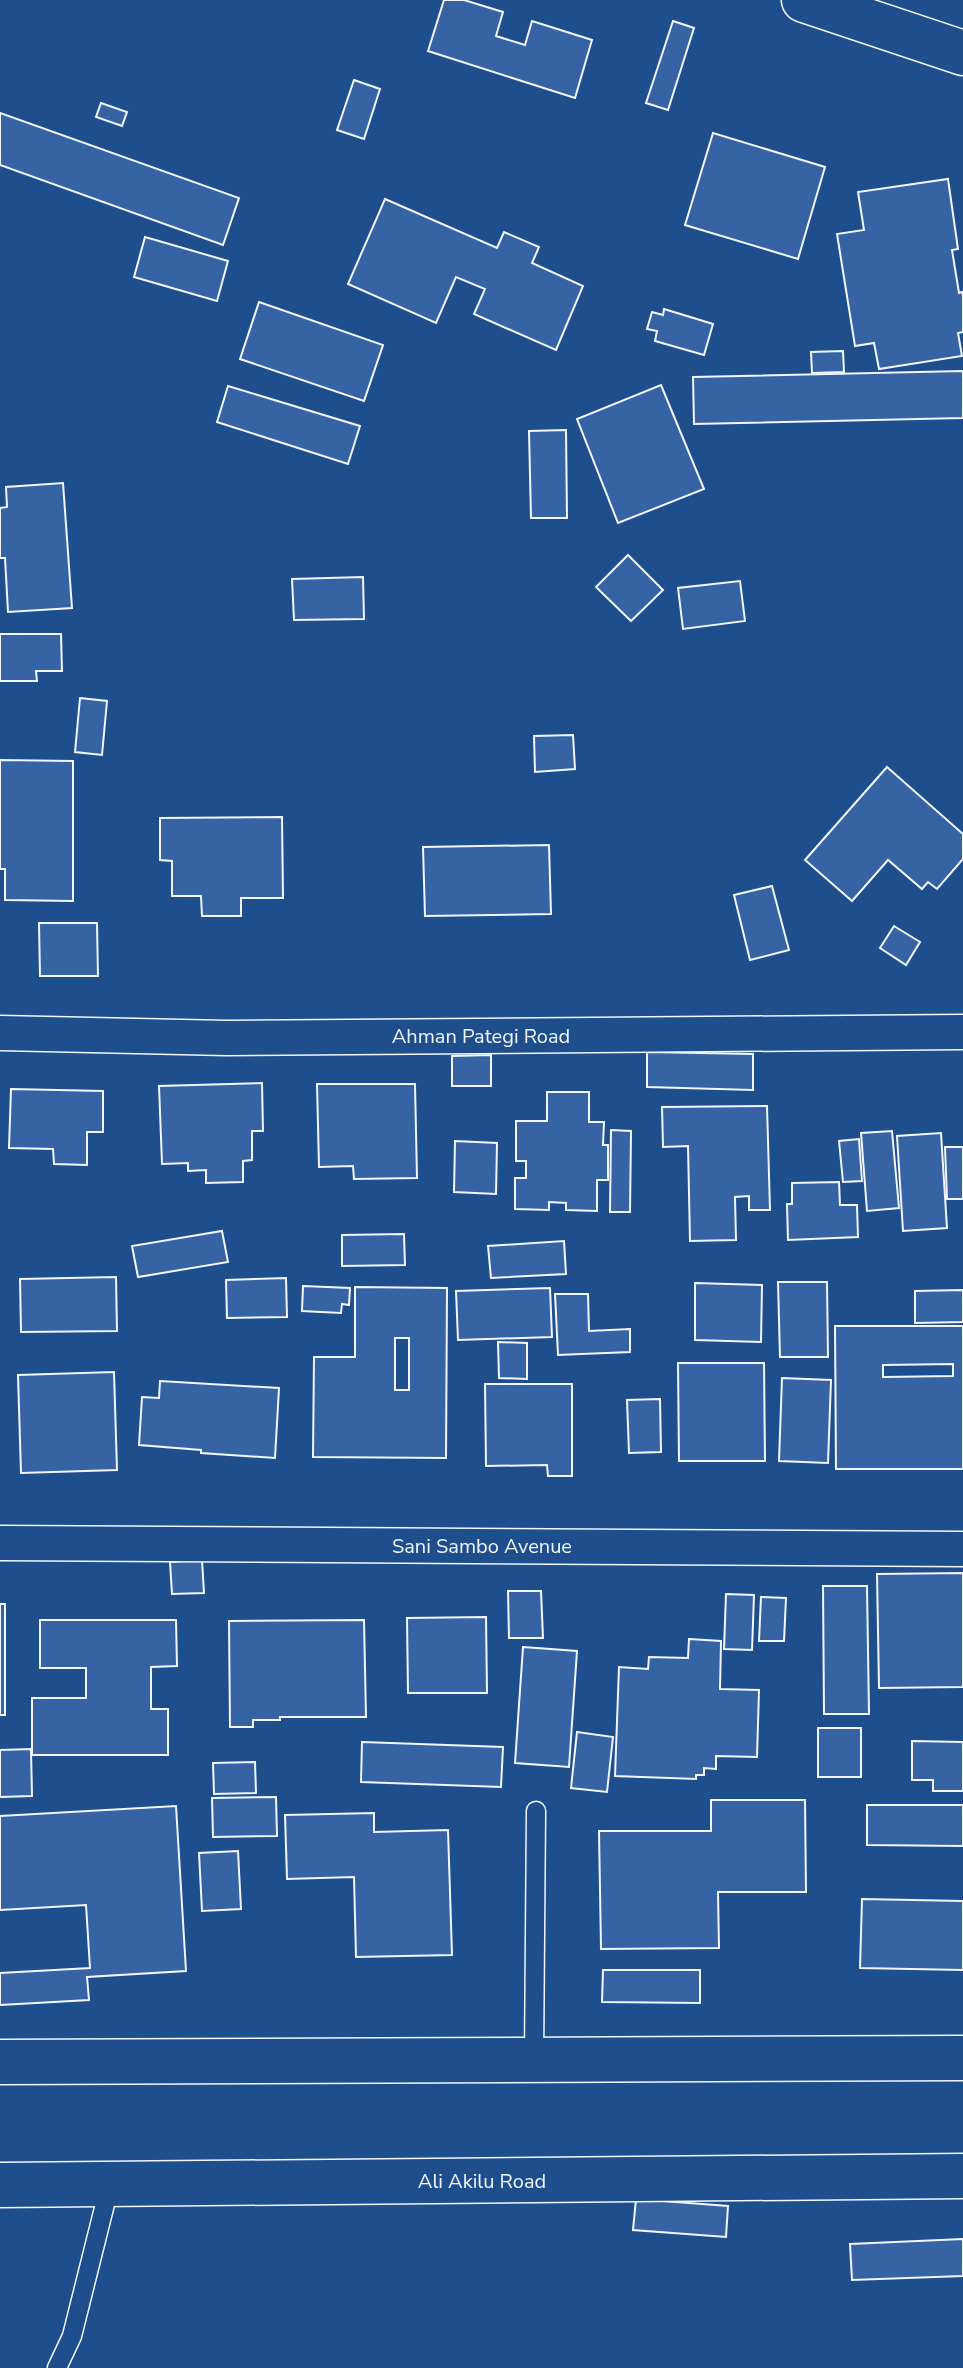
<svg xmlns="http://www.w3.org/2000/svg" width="963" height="2368" font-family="'Nunito Sans',sans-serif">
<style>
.building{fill:#3563a3;stroke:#f2f6ff;stroke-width:2;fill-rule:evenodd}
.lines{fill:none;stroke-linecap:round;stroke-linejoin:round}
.service-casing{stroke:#f2f6ff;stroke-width:21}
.minor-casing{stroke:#f2f6ff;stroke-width:37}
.secondary-casing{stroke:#f2f6ff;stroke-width:47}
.primary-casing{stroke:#f2f6ff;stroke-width:47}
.service{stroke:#1f4e8c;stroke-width:18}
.minor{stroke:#1f4e8c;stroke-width:34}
.secondary{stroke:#1f4e8c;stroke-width:44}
.primary{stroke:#1f4e8c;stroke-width:44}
.labels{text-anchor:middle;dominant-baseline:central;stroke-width:6;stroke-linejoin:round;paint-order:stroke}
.street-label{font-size:20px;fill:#f2f6ff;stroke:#1f4e8c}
</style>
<rect width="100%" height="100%" fill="#1f4e8c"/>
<g class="building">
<polygon points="444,0 464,0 503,12 496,36 525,45 532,21 592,40 575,98 428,51"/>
<polygon points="673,21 694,28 668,110 646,103"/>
<polygon points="354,80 380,89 364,139 337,130"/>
<polygon points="101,103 127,112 122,126 96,117"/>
<polygon points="0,113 239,198 223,245 0,165"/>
<polygon points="713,133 825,167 798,259 685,225"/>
<polygon points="948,179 958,249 952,250 959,293 962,292 963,295 963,332 958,333 962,356 879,369 874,343 855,346 837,234 864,230 858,192"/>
<polygon points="385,199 497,248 504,232 539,247 532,263 583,286 556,350 474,314 485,289 456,277 436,323 348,284"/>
<polygon points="145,237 228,261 217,301 134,277"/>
<polygon points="259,302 383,345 364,401 240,359"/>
<polygon points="664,309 713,324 704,355 655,341 657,331 647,329 652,312 663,315"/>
<polygon points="843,351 844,372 812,373 811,352"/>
<polygon points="963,371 963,418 694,424 693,377"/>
<polygon points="661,385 704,489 618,523 577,419"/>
<polygon points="228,386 360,426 348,464 217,422"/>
<polygon points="566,430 567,518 531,518 529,431"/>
<polygon points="63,483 72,608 8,612 5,558 0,558 0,508 7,507 6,487"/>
<polygon points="628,555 663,590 631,621 596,587"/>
<polygon points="363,577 364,619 294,620 292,579"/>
<polygon points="740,581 745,621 683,629 678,588"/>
<polygon points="0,634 61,634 62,671 36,671 37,681 0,681"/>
<polygon points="80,698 107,701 102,755 75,752"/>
<polygon points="573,735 575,769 535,772 534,736"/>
<polygon points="0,760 73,761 73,901 5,900 5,869 0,869"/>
<polygon points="887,767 963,834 963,859 937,889 928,882 922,889 888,860 852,901 805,860"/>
<polygon points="282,817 283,898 241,898 241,916 202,916 201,896 172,896 172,861 160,860 160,818"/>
<polygon points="549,845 551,914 425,916 423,847"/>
<polygon points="772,886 789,950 750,960 734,895"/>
<polygon points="39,923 97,923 98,976 40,976"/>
<polygon points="894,926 920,942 906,965 880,948"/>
<polygon points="647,1052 753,1054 753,1090 647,1087"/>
<polygon points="491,1055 491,1086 452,1086 452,1056"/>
<polygon points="262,1083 263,1131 252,1131 252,1160 243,1161 243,1182 206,1183 206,1170 188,1171 188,1163 162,1164 159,1086"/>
<polygon points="317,1084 415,1084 417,1178 354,1179 353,1166 319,1167"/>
<polygon points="11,1089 103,1091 103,1132 87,1132 87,1165 54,1164 53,1149 9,1148"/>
<polygon points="547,1092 589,1092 589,1122 604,1122 603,1145 608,1145 608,1180 597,1180 597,1211 566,1210 566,1203 549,1202 549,1210 515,1209 515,1178 526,1178 526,1161 516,1161 516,1121 547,1121"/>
<polygon points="767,1106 770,1210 749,1210 749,1196 735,1197 736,1240 690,1241 688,1146 663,1147 662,1107"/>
<polygon points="611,1130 631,1131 630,1212 610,1212"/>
<polygon points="892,1131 899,1208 867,1211 861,1133"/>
<polygon points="941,1133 947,1228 903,1231 897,1136"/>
<polygon points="859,1139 862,1181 843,1182 839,1141"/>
<polygon points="455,1141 497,1143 496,1194 454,1192"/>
<polygon points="945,1147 963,1147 963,1199 947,1199"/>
<polygon points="839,1182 840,1205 857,1205 858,1237 788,1240 787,1204 792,1204 792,1183"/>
<polygon points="222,1231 228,1262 138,1277 132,1246"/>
<polygon points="404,1234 405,1265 342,1266 342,1235"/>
<polygon points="564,1241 566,1274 491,1278 488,1246"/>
<polygon points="116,1277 117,1331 21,1332 20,1279"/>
<polygon points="286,1278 287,1317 227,1318 226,1280"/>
<polygon points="778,1282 827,1282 828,1357 780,1357"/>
<polygon points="695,1283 762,1285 761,1342 695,1340"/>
<polygon points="303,1286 350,1288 349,1305 342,1304 341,1313 302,1311"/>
<path d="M355,1287l92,1 -1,170 -133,-1 1,-100h41zM395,1338h14v52h-14z"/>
<polygon points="550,1288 552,1337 458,1340 456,1291"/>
<polygon points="963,1290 963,1322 915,1323 915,1291"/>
<polygon points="555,1294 588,1294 589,1331 630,1329 630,1352 558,1355"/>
<path d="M835,1326h128v143h-127zM953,1364v12l-70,1v-12z"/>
<polygon points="498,1342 527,1343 527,1379 499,1378"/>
<polygon points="678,1363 764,1363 765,1461 679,1461"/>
<polygon points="114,1372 117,1470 21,1473 18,1375"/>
<polygon points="782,1378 831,1380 828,1463 779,1461"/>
<polygon points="160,1381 279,1388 275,1458 201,1453 201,1450 139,1445 142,1397 159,1398"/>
<polygon points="485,1384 572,1384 572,1476 548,1476 547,1465 486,1466"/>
<polygon points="660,1399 661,1452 629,1453 627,1400"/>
<polygon points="202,1560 204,1593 172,1594 170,1562"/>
<polygon points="963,1573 963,1687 879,1688 877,1574"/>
<polygon points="823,1586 867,1586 869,1714 824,1714"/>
<polygon points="508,1591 541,1591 543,1638 509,1638"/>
<polygon points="726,1594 754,1595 752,1650 724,1649"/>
<polygon points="761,1597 786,1598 784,1641 759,1641"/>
<rect x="0" y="1604" width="5" height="111"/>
<polygon points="486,1617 487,1693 408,1693 407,1618"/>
<polygon points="40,1620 176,1620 177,1666 151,1667 151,1709 168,1709 168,1755 32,1755 32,1698 86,1698 86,1668 40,1668"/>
<polygon points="364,1620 366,1717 280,1717 280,1720 253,1720 253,1727 230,1727 229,1621"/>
<polygon points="689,1639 721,1641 720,1689 759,1690 757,1757 716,1756 716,1769 704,1768 704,1775 696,1775 696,1779 615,1776 619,1667 648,1669 649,1657 688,1658"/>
<polygon points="523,1647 577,1651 569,1767 515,1763"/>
<rect x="818" y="1728" width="43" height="49"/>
<polygon points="577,1732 613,1737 607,1792 571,1788"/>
<polygon points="912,1741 963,1742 963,1791 933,1791 933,1780 912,1780"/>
<polygon points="362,1742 503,1747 501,1787 361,1782"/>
<polygon points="31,1749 32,1796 0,1797 0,1750"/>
<polygon points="255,1762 256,1793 214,1794 213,1763"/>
<polygon points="276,1797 277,1836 213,1837 212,1798"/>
<polygon points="711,1800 805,1800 806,1892 718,1892 719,1948 601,1949 599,1831 711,1831"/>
<polygon points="867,1805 963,1805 963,1846 867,1845"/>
<polygon points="176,1806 186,1971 87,1977 89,2000 0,2005 0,1973 90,1968 86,1905 0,1910 0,1816"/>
<polygon points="374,1813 374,1832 448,1830 452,1955 356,1957 354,1877 287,1879 285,1815"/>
<polygon points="238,1851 241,1909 202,1911 199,1853"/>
<polygon points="862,1899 963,1901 963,1970 860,1968"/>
<polygon points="603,1970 700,1970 700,2003 602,2002"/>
<polygon points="636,2199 728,2206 726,2237 633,2230"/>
<polygon points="963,2239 963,2276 852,2280 850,2244"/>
</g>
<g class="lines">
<g class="service-casing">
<g id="service">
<polyline points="534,2060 536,1811"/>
<polyline points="57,2368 72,2336 110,2184"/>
</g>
</g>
<g class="minor-casing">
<g id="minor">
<polyline points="0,1033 227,1038 963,1032"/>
<polyline points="0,1543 963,1549"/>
</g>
</g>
<g class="secondary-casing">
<polyline id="secondary" points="804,0 963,53"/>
</g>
<g class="primary-casing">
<g id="primary">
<polyline points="0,2062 963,2058"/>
<polyline points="0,2185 963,2176"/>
</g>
</g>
<use href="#service" class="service"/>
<use href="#minor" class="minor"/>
<use href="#secondary" class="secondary"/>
<use href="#primary" class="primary"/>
</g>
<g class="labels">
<g class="street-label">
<text x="481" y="1036">Ahman Pategi Road</text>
<text x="482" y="1546">Sani Sambo Avenue</text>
<text x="482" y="2181">Ali Akilu Road</text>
</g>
</g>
</svg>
